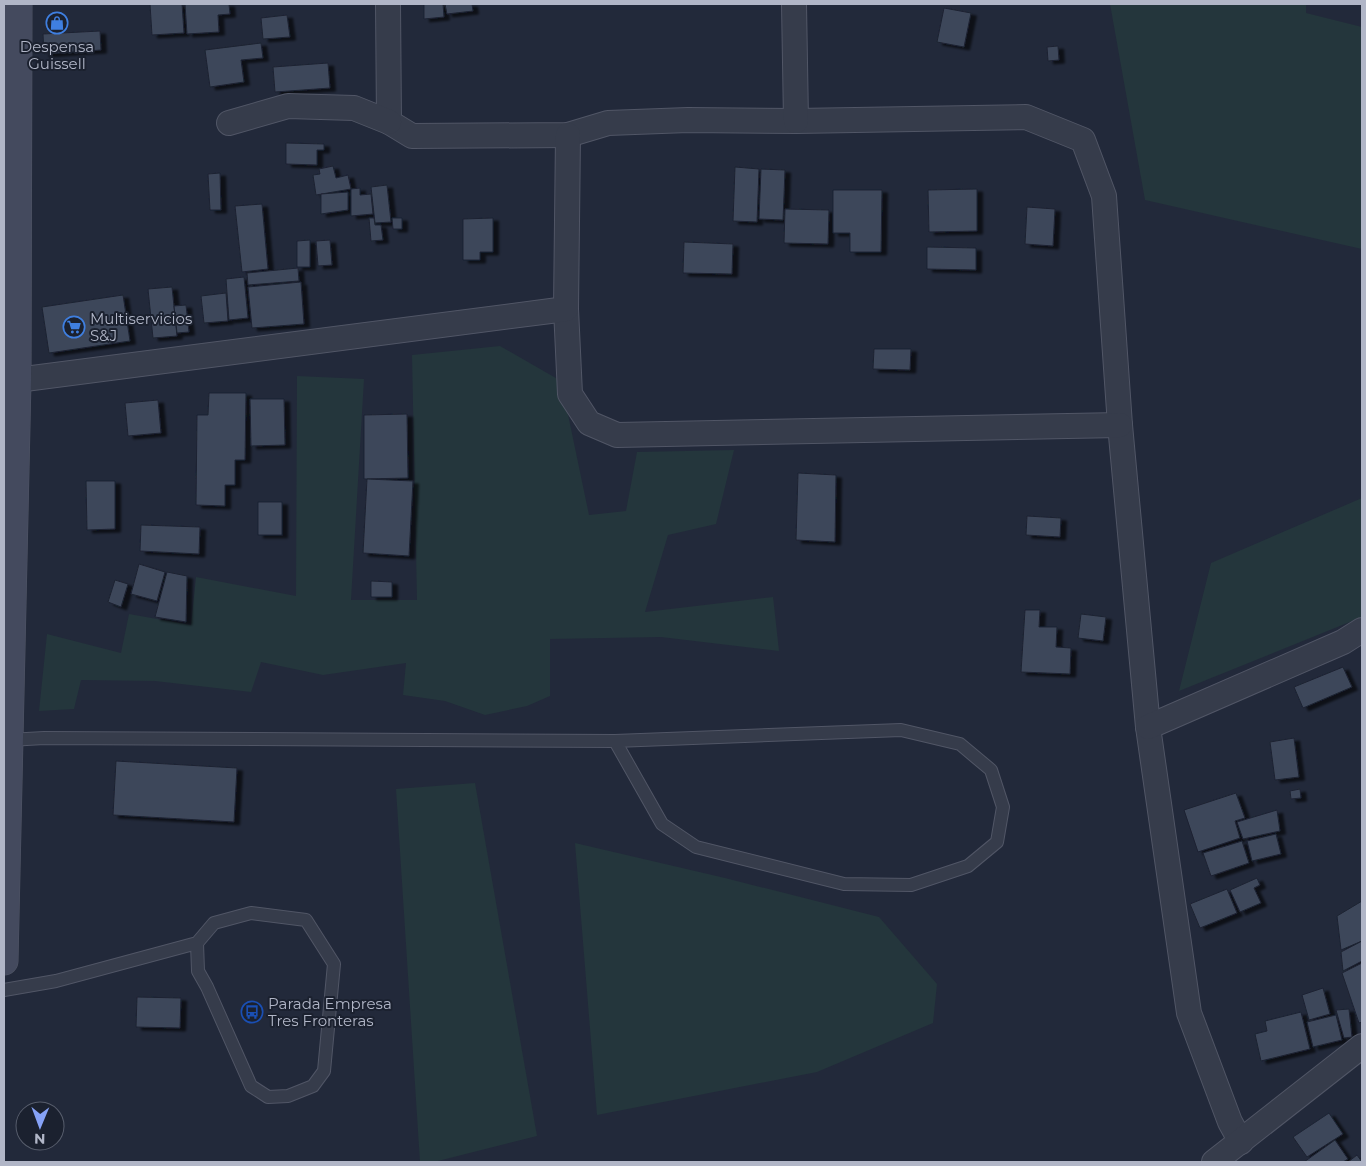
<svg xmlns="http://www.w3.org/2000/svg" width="1366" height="1166" font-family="Montserrat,sans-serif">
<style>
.green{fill:#24363c}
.building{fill:#3e475a;stroke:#1d2332;filter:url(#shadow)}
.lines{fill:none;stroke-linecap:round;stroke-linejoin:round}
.lane-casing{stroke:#515666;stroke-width:14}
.street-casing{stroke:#515666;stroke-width:26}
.secondary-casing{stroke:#515666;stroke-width:29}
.lane{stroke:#363c4b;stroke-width:12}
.street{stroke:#363c4b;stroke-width:24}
.secondary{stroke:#444a5e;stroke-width:28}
.labels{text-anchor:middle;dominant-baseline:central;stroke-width:4;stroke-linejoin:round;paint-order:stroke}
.poi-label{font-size:15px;fill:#b1b6c7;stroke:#1b212f;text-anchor:start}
</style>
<defs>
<filter id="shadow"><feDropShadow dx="5.5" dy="3" stdDeviation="1" flood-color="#0009"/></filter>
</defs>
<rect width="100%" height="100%" fill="#22293a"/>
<g class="green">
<polygon points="1110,4 1306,4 1306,13 1362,27 1362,249 1145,200"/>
<polygon points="500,346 561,381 589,515 626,511 637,452 734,450 716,524 668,535 645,612 773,597 779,651 661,637 550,639 550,696 527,706 485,715 445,701 403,695 406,663 323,675 261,662 251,692 155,681 81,680 74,709 39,711 47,634 121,653 129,614 191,625 196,577 296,596 297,376 364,379 351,600 417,600 412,355"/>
<polygon points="1362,498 1362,617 1179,691 1211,563"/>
<polygon points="475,783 537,1136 434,1162 420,1162 396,789"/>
<polygon points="575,843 725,878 879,917 937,984 933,1023 817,1072 597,1115"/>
</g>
<g class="building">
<polygon points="150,4 182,4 184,33 152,35"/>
<polygon points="185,4 229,4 230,14 218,15 219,32 187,34"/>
<polygon points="424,4 443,4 444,17 424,19"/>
<polygon points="445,4 472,4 473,11 447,14"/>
<polygon points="944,8 971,13 964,47 937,42"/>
<polygon points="287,15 290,37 263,39 261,18"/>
<polygon points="100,31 101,50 44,54 43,34"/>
<polygon points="261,43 263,58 241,60 244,82 210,87 205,50"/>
<polygon points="1058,46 1059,60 1048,61 1047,47"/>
<polygon points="328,63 330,88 275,92 273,67"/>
<polygon points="286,143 324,144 324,150 317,150 317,165 286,164"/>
<polygon points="333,166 336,178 348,175 351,189 316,195 313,175 320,174 319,169"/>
<polygon points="735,167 759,169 757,222 733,221"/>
<polygon points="761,169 785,170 783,220 759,219"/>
<polygon points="220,173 221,210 210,210 208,174"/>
<polygon points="387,185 391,222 375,223 371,187"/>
<polygon points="360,188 360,195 371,194 373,214 351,216 351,189"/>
<polygon points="977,189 977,231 929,232 928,190"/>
<polygon points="833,190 882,190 881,252 850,252 850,233 833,233"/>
<polygon points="348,192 348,210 321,214 321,194"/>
<polygon points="262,204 268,269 242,272 235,206"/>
<polygon points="1027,207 1055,209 1053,246 1025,244"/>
<polygon points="785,209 829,210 828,244 784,243"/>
<polygon points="369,218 374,218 375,225 381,225 383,240 371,241"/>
<polygon points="392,218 402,218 402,229 393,229"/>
<polygon points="493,218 493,252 480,252 480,260 463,260 463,219"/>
<polygon points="310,240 310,267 297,267 297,241"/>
<polygon points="330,240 332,265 318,266 316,241"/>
<polygon points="684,242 733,244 732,274 683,273"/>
<polygon points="927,247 976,248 976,270 927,269"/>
<polygon points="298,268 299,281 248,285 247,273"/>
<polygon points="244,277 248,318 229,320 226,279"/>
<polygon points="301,282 304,324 252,328 248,287"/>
<polygon points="172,287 177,336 153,338 148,289"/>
<polygon points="226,293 228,321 204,323 201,296"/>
<polygon points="123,295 130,341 49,353 42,307"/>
<polygon points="186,305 189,332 177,333 174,306"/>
<polygon points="874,349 911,349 910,370 873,369"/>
<polygon points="209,393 246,393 245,460 235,460 235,485 225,485 225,506 196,505 197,415 208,415"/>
<polygon points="250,399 284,399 285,445 251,446"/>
<polygon points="158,400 161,433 128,436 125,403"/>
<polygon points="407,414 408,478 364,479 364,415"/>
<polygon points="798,473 836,475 835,542 796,540"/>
<polygon points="367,479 413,481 409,556 363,553"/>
<polygon points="86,481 115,481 115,529 87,530"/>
<rect x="258" y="502" width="24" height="33"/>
<polygon points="1027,516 1061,518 1060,537 1026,535"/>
<polygon points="141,525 200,527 199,554 140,551"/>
<polygon points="139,564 165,572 157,601 131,594"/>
<polygon points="167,572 187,576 186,622 155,617"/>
<polygon points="115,580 128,584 121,607 108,602"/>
<polygon points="371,581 392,582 392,597 371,597"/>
<polygon points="1025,610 1040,610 1039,627 1057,627 1056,647 1071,648 1070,674 1021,672"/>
<polygon points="1081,614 1106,617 1103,641 1078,638"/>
<polygon points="1343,667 1352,687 1303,708 1294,687"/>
<polygon points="1294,738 1299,777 1275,780 1270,742"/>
<polygon points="116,761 237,768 234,822 113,815"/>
<polygon points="1300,789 1301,798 1291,799 1290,791"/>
<polygon points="1236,793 1245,818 1235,821 1240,838 1198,852 1184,810"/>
<polygon points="1277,810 1280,831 1243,839 1237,822"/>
<polygon points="1276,834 1281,854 1252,861 1247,841"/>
<polygon points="1242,841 1249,863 1211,876 1203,853"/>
<polygon points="1257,878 1260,885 1254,888 1261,903 1240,912 1230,890"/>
<polygon points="1227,889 1237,913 1200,928 1190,904"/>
<polygon points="1362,901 1362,941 1341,950 1337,916"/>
<polygon points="1362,941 1362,961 1343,971 1341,952"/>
<polygon points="1362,963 1362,1022 1359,1023 1342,973"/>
<polygon points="1323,988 1330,1014 1309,1020 1302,995"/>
<polygon points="137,997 181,998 180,1028 136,1027"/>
<polygon points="1349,1009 1352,1037 1344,1038 1336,1010"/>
<polygon points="1301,1012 1310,1049 1261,1061 1255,1034 1267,1031 1265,1021"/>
<polygon points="1336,1015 1342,1040 1313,1047 1307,1022"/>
<polygon points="1329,1113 1343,1134 1307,1157 1293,1137"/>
<polygon points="1335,1140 1348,1159 1343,1162 1304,1162"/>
<polygon points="1357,1155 1362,1162 1348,1162"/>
</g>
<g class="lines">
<g class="lane-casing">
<g id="lane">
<polyline points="9,740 44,738 615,741 901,730 960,744 991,770 1003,807 997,842 968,866 911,885 844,884 696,847 662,824 615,741"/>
<polyline points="4,990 56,981 197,943 198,971 207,987 251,1086 268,1097 288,1096 313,1086 324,1071 334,964 306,920 251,913 214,923 197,943"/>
</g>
</g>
<g class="street-casing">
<g id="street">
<polyline points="388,4 389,122 412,136 568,135 608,123 688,120 796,121 1026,117 1083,140 1104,196 1120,425 1148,727 1189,1013 1230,1122 1241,1142"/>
<polyline points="794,4 796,121"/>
<polyline points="229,123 288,106 354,108 389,122"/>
<polyline points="566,309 570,394 589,423 617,435 1120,425"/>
<polyline points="17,380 566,309 568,135"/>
<polyline points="1148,727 1343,642 1362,630"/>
<polyline points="1214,1162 1362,1046"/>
</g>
</g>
<g class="secondary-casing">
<polyline id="secondary" points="4,961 17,380 18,4"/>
</g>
<use href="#lane" class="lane"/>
<use href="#street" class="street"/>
<use href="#secondary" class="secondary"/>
</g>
<defs>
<g id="shop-ring" transform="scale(1.125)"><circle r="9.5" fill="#1b212f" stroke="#3f7fe0" stroke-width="1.5"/><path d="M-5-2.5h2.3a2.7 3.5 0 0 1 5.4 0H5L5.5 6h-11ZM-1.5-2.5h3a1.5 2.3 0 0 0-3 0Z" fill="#3f7fe0"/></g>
<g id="supermarket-ring" transform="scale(1.125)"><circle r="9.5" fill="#1b212f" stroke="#3f7fe0" stroke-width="1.5"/><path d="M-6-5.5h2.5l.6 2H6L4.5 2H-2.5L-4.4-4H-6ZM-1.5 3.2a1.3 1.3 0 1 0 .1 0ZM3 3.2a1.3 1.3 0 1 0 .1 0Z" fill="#3f7fe0"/></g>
<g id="bus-ring" transform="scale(1.125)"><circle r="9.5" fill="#1b212f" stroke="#1a4fb4" stroke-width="1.5"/><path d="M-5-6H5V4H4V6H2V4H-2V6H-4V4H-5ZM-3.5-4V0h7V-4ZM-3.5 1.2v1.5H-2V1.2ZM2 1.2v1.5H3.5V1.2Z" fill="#1a4fb4"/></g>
</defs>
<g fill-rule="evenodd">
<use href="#shop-ring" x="57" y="23"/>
<use href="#supermarket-ring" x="74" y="327"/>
<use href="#bus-ring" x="252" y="1012"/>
</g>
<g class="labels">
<g class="poi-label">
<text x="57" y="46" text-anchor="middle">Despensa<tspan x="57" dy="17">Guissell</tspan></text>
<text x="90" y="318">Multiservicios<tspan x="90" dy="17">S&amp;J</tspan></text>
<text x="268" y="1003">Parada Empresa<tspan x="268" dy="17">Tres Fronteras</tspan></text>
</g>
</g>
<rect width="1366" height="1166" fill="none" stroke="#b1b6c7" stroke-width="10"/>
<g transform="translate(40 1126) rotate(181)"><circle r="24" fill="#1b212f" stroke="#575d6c"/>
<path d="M0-4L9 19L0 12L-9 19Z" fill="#86a2f7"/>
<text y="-8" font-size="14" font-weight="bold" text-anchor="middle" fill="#b1b6c7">N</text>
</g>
</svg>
